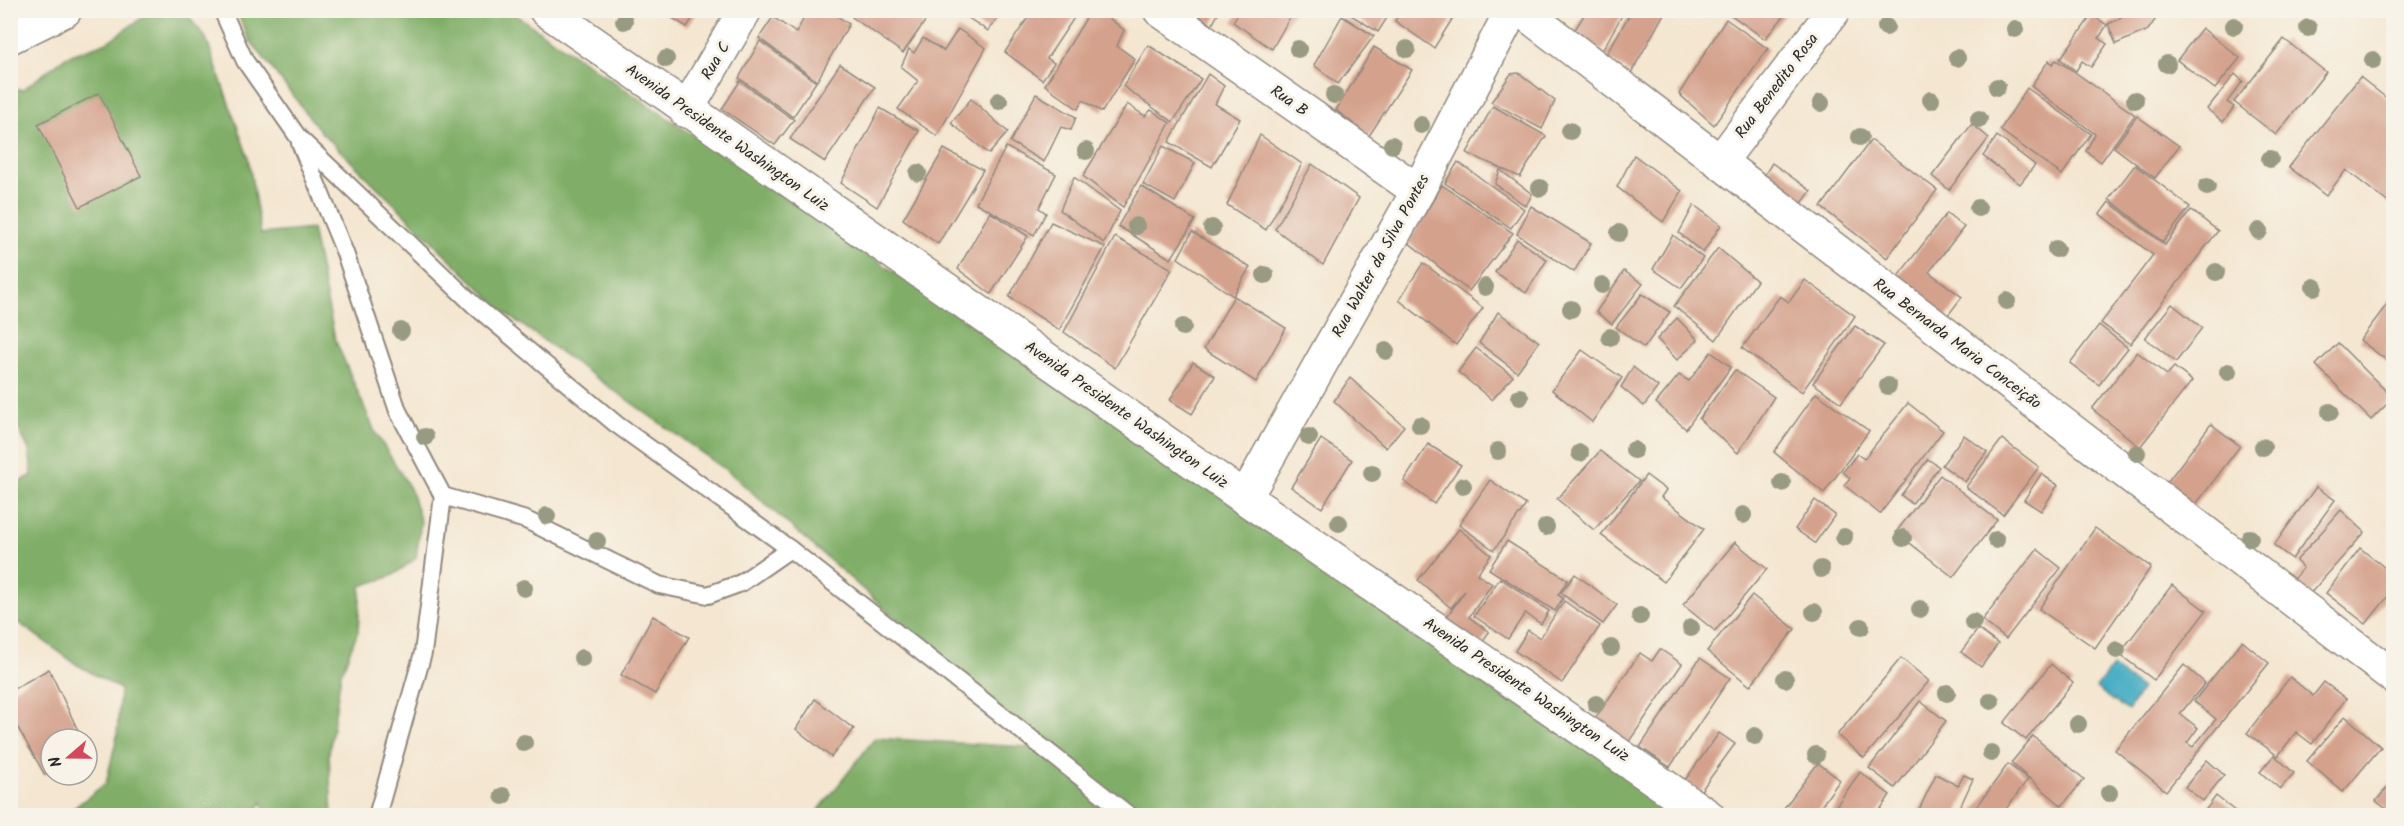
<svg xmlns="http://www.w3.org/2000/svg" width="2404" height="826" font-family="Kalam,sans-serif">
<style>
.forest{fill:#80ae67;stroke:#566c49;stroke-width:1.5}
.water{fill:#43abc3;stroke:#376b77;stroke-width:1.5}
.building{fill:#d4a18c}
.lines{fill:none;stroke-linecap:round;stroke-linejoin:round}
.service-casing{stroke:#90887e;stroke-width:20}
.minor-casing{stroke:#90887e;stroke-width:36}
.service{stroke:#fff;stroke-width:16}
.minor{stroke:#fff;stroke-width:33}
.tree{fill:#999a82}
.labels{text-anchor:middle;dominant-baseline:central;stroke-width:6;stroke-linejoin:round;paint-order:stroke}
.street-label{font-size:16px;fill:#2b2b2b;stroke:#f7f3e8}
</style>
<rect width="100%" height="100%" fill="#f7f3e8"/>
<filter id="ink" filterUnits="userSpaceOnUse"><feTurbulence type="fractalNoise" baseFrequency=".0167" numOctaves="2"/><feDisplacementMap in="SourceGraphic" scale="12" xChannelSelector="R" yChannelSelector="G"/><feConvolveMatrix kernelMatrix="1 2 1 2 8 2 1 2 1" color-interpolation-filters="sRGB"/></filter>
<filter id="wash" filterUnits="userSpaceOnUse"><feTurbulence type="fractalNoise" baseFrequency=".008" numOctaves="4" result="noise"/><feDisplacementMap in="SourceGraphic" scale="24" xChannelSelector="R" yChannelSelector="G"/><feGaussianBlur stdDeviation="1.35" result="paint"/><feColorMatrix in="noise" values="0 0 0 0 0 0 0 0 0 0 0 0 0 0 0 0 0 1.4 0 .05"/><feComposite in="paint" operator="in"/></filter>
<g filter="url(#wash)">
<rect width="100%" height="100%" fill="#f4e6d0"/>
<g class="forest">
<polygon points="152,11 184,11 206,38 248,157 261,234 312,229 335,339 375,432 410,488 421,522 416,558 392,576 361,586 358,631 341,674 329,754 332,815 266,815 262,802 254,815 65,815 106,783 117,736 120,689 76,664 11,617 11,487 32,475 29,450 11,414 10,86 22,90 66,57 107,42"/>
<polygon points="236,11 510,11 1494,679 1687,815 815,815 875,738 1044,748 730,473 505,313 321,132 249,39"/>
</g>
<polygon class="water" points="2112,667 2142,689 2128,711 2096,688"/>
<g id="blocks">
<g class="building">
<polygon points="659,10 698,10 687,27"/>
<polygon points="808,10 828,10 849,24 817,81 759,38 773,17 796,33"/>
<polygon points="856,10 933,10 903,53 852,17"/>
<polygon points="963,10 1003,10 988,31 961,13"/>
<polygon points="1033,10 1069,10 1076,15 1047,58 1054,63 1042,80 1005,52"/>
<polygon points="1091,10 1099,10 1124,30 1117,46 1135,59 1102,112 1083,100 1078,109 1045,85"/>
<polygon points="1192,10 1220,10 1212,25"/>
<polygon points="1240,10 1294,10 1272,49 1233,22"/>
<polygon points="1343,10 1392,10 1378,32"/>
<polygon points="1401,10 1458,10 1434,48 1395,21"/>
<polygon points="1587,10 1625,10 1602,51 1574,31"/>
<polygon points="1632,10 1666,10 1631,73 1605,57"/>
<polygon points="1729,10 1789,10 1765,39 1727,12"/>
<polygon points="2113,10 2162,10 2148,30 2116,44 2108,24 2121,18"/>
<polygon points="2092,15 2107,25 2099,38 2107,44 2091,67 2082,61 2076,71 2060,59"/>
<polygon points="1342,16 1374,36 1338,84 1314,65"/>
<polygon points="1726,19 1768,49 1714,125 1679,94"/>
<polygon points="2202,28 2240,58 2215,89 2177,60"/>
<polygon points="958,29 986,48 937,136 898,109 918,81 901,67 909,49 914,53 923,38 944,51"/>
<polygon points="2284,39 2326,72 2276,135 2234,102"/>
<polygon points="760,41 816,82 793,117 739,78"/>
<polygon points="1148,45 1201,79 1173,122 1123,86"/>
<polygon points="1374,47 1412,70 1369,136 1336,110"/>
<polygon points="2049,60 2052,64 2056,60 2072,70 2135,115 2101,162 2086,151 2095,134 2031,86"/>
<polygon points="840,64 875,87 825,162 790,139"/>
<polygon points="1519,73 1555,101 1542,129 1491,102 1511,74"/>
<polygon points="1208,74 1224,86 1215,104 1240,119 1212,167 1169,142"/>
<polygon points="2235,74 2243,81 2227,102 2234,107 2223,122 2207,109"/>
<polygon points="2360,77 2394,104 2394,207 2346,170 2326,196 2289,167"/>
<polygon points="740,81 794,120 775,145 722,109"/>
<polygon points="2027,88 2091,134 2062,175 2000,130"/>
<polygon points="99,93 141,176 80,207 38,124"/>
<polygon points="1036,94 1076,117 1071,130 1061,127 1044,162 1010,142"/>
<polygon points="971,99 1008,132 989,154 951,123"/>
<polygon points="1127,104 1145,116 1151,110 1170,123 1123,207 1083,176"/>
<polygon points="1493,106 1546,136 1520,177 1467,153"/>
<polygon points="880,108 919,131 877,207 841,183"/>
<polygon points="2137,116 2179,146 2155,178 2114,147"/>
<polygon points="1972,124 1989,138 1949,190 1932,176"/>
<polygon points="1260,135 1302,164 1266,230 1227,205"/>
<polygon points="1997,136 2035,165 2020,184 1983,156"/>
<polygon points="1871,140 1937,190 1887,258 1821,207"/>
<polygon points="1163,146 1195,163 1175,202 1143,184"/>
<polygon points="1006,147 1056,174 1039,208 1046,213 1034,235 976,203"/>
<polygon points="944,149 983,170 938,244 903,219"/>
<polygon points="1634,155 1682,191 1663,222 1617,187"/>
<polygon points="1458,162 1524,209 1511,228 1445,183"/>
<polygon points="1772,163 1811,191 1800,206 1762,179"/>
<polygon points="1312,164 1359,198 1323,265 1275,229"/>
<polygon points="2135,165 2190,207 2163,242 2109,199"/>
<polygon points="1500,170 1532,194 1526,206 1495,184"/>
<polygon points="1074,177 1120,211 1104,243 1060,210"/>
<polygon points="1442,185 1513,233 1469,291 1408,242"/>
<polygon points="1141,186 1195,220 1171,259 1118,226"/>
<polygon points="2109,202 2165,245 2191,210 2218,231 2130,344 2101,323 2153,255 2100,214"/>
<polygon points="1694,205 1721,225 1703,253 1679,233"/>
<polygon points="1531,206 1591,243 1574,272 1517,234"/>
<polygon points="990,212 1028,236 991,294 958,269"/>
<polygon points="1947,213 1964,227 1929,272 1962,297 1942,323 1892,284"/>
<polygon points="1051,222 1105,247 1059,330 1009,297"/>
<polygon points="1192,232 1250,267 1233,296 1178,258"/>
<polygon points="1673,235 1703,258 1681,288 1653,269"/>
<polygon points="1115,237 1172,269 1115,368 1064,332"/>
<polygon points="1517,239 1547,260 1526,293 1495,272"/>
<polygon points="1718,248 1757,281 1716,340 1674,306"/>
<polygon points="1423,263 1483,308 1456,345 1399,300"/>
<polygon points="1624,271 1643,284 1612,324 1596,312"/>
<polygon points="1805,280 1855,316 1802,392 1742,348 1780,296 1789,302"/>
<polygon points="1642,294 1670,312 1644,348 1616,327"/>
<polygon points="2394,295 2394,366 2360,340"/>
<polygon points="1234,296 1286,328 1256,382 1204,349"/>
<polygon points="2172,304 2202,328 2176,362 2145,338"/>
<polygon points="1498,312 1539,342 1517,372 1479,343"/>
<polygon points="1677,318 1698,340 1677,360 1657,339"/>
<polygon points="2099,325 2128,348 2099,385 2070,363"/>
<polygon points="1855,326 1884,345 1841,403 1813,383"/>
<polygon points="2338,343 2393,398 2371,420 2316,365"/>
<polygon points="1476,348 1513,376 1492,400 1458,372"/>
<polygon points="1582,350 1622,378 1592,422 1552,390"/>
<polygon points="1711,352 1731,367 1686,429 1656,403 1679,375 1689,381"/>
<polygon points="2137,352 2167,375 2174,367 2192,381 2140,447 2092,409"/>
<polygon points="1193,362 1215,376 1192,414 1170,400"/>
<polygon points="1633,367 1658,387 1644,406 1621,387"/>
<polygon points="1735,370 1774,397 1738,453 1699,419"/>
<polygon points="1350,378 1404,426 1386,448 1334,401"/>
<polygon points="1816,393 1869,431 1824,493 1774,452"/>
<polygon points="1908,403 1943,431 1880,514 1844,485 1850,478 1843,472 1857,454 1864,459"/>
<polygon points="2211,424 2240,446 2191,511 2162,489"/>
<polygon points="1964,435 1987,452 1965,482 1942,465"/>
<polygon points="1321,439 1352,460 1322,508 1291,487"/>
<polygon points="2002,439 2039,467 2003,515 1966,487"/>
<polygon points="1428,444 1461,465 1434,504 1404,481"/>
<polygon points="1600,451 1639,481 1594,530 1557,499"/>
<polygon points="1928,459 1939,467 1912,504 1901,495"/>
<polygon points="2041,474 2058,485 2041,511 2024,500"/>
<polygon points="1646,475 1666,490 1661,497 1704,529 1664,582 1601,535"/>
<polygon points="1940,475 1997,520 1953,577 1896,532"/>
<polygon points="1490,480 1526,505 1494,550 1459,525"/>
<polygon points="2316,487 2335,500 2292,559 2274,545"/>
<polygon points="1815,500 1835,515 1815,543 1795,529"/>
<polygon points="2341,510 2365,532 2308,596 2292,581 2303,568 2296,561"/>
<polygon points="2095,528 2151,567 2095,648 2039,609"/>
<polygon points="1459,529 1491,555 1477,574 1492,584 1469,617 1489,632 1478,648 1443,622 1465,591 1451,608 1418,580"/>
<polygon points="1507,541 1568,580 1558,595 1563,598 1555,611 1489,569"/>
<polygon points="1735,542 1767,569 1715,631 1683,605"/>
<polygon points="2360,548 2394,575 2394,589 2366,624 2326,593"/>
<polygon points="2037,549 2061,568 2006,639 1982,620"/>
<polygon points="1575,574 1617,605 1603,624 1561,593"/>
<polygon points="1500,578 1549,611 1541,624 1525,613 1508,639 1474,616"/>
<polygon points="2172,585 2206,611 2154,680 2119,654"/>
<polygon points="1752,595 1795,629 1750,686 1707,651"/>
<polygon points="1564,601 1600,626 1562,683 1515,651 1528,630 1540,638"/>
<polygon points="653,616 689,637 655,694 621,675"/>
<polygon points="1978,629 1998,644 1981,667 1961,652"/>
<polygon points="2242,641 2269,663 2166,791 2115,750 2184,665 2205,683 2180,714 2198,728 2187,743 2193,747 2216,719 2194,701"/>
<polygon points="1660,649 1682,664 1628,743 1594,720 1640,653 1652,661"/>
<polygon points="1700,658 1730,678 1670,767 1640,747"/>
<polygon points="1901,658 1929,681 1864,758 1837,735"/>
<polygon points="2051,664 2073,683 2026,740 2004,723"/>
<polygon points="49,669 82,739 51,739 51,772 45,775 10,714 10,691"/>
<polygon points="2290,677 2313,696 2324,682 2346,699 2312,744 2296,732 2278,756 2247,733"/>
<polygon points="815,699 854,729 831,757 796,729"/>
<polygon points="1920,701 1946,721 1895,788 1869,768"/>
<polygon points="2345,716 2381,747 2343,792 2307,761"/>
<polygon points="1719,733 1735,744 1700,792 1685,780"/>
<polygon points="2033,736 2084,779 2062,806 2011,763"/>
<polygon points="2274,755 2294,773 2280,789 2260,772"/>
<polygon points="2207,760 2224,775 2203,801 2185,787"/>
<polygon points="1818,763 1840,780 1814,816 1778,816"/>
<polygon points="2008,764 2028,779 2001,816 1970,816"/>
<polygon points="1860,772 1890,795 1876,816 1829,816"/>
<polygon points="1936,774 1958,786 1964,775 1973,779 1956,816 1916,816"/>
<polygon points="2394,779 2394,815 2376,801"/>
<polygon points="2216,796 2241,816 2201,816"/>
</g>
</g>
</g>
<g filter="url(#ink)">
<use href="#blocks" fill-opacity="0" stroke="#90887e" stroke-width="1.5"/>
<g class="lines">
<g class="service-casing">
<g id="service">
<polyline points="222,10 245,61 298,137 475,306 616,424 790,549 1130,816"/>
<polyline points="300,143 345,253 398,411 443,496 526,520 659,585 708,595 741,583 790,549"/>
<polyline points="377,816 423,653 443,496"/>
</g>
</g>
<g class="minor-casing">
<g id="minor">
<polyline points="546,10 1245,498 1708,816"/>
<polyline points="1160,10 1418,191"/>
<polyline points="1521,10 2394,677"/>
<polyline points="10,37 65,10"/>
<polyline points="686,111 745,10"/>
<polyline points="1720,162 1834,10"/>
<polyline points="1245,498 1418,191 1512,10"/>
</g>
</g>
<use href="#service" class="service"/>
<use href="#minor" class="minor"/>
</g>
<g class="tree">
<circle cx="624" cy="21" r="9"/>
<circle cx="2234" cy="26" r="9"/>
<circle cx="1886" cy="27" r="9"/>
<circle cx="2308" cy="28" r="9"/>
<circle cx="2015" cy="29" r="9"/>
<circle cx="1298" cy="49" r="9"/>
<circle cx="1407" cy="49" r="9"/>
<circle cx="1957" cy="58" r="9"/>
<circle cx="666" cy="59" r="9"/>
<circle cx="2373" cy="60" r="9"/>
<circle cx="2167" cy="64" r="9"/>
<circle cx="1997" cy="87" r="9"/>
<circle cx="1334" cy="95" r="9"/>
<circle cx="1931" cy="100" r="9"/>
<circle cx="2135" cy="100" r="9"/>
<circle cx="999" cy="101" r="9"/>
<circle cx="1821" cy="103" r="9"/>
<circle cx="1979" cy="119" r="9"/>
<circle cx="1421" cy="125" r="9"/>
<circle cx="1570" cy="131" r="9"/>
<circle cx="1860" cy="137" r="9"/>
<circle cx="1392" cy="145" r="9"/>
<circle cx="1086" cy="151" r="9"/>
<circle cx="2270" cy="159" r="9"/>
<circle cx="918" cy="173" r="9"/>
<circle cx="2207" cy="187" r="9"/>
<circle cx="1540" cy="188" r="9"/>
<circle cx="1978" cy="208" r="9"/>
<circle cx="1136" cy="226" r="9"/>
<circle cx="1212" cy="228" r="9"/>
<circle cx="2259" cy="231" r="9"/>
<circle cx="1619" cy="233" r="9"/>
<circle cx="2056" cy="249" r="9"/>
<circle cx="2216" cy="272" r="9"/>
<circle cx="1265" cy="275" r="9"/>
<circle cx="1602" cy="285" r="9"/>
<circle cx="1485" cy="287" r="9"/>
<circle cx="2314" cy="287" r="9"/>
<circle cx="2007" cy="301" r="9"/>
<circle cx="1571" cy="309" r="9"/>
<circle cx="1183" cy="327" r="9"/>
<circle cx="401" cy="331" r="9"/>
<circle cx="1610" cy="337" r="9"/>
<circle cx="1386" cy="351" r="9"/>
<circle cx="2228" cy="372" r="9"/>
<circle cx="1888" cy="386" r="9"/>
<circle cx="1520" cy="397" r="9"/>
<circle cx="2330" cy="412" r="9"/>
<circle cx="1420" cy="425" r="9"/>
<circle cx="425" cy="437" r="9"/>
<circle cx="1309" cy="437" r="9"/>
<circle cx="2263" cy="447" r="9"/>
<circle cx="1634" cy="450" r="9"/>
<circle cx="1498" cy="451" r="9"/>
<circle cx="1580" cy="453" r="9"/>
<circle cx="2137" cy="453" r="9"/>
<circle cx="1372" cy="473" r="9"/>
<circle cx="1782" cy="483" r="9"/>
<circle cx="1463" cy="486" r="9"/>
<circle cx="1743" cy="515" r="9"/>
<circle cx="547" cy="516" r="9"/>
<circle cx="1339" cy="523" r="9"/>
<circle cx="1546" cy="527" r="9"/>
<circle cx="1844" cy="537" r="9"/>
<circle cx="1903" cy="538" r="9"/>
<circle cx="2250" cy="538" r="9"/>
<circle cx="1996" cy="540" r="9"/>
<circle cx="597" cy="541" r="9"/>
<circle cx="1821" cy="569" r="9"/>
<circle cx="524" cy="588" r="9"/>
<circle cx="1920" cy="609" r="9"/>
<circle cx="1814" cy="612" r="9"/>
<circle cx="1640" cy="616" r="9"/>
<circle cx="1973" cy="622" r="9"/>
<circle cx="1861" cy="627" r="9"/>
<circle cx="1691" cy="628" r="9"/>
<circle cx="1611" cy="648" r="9"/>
<circle cx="2117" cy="650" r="9"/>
<circle cx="582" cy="658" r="9"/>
<circle cx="1785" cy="679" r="9"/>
<circle cx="1947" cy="693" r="9"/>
<circle cx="1991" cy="701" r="9"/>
<circle cx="1596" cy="704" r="9"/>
<circle cx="2078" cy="724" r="9"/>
<circle cx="1755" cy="736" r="9"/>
<circle cx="524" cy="743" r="9"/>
<circle cx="1991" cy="753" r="9"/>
<circle cx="1816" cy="755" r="9"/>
<circle cx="2109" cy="793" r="9"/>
<circle cx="503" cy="796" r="9"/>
</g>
</g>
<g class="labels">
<g class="street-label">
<text transform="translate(716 61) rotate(-59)">Rua C</text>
<text transform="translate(1777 86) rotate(-53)">Rua Benedito Rosa</text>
<text transform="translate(1289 101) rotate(35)">Rua B</text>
<text transform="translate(727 138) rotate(35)">Avenida Presidente Washington Luiz</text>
<text transform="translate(1381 256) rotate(-61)">Rua Walter da Silva Pontes</text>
<text transform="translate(1957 344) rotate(37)">Rua Bernarda Maria Conceição</text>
<text transform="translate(1126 415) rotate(35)">Avenida Presidente Washington Luiz</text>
<text transform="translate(1526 690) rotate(34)">Avenida Presidente Washington Luiz</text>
</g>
</g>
<rect width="2404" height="826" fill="none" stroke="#f7f3e8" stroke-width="36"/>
<g transform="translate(69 757) rotate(250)"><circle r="28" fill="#f7f3e8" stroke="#a5a39c" stroke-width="1.5"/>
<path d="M0-4.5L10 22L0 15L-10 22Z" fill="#d1495b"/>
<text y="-9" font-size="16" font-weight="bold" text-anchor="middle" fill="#2b2b2b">N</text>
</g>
</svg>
